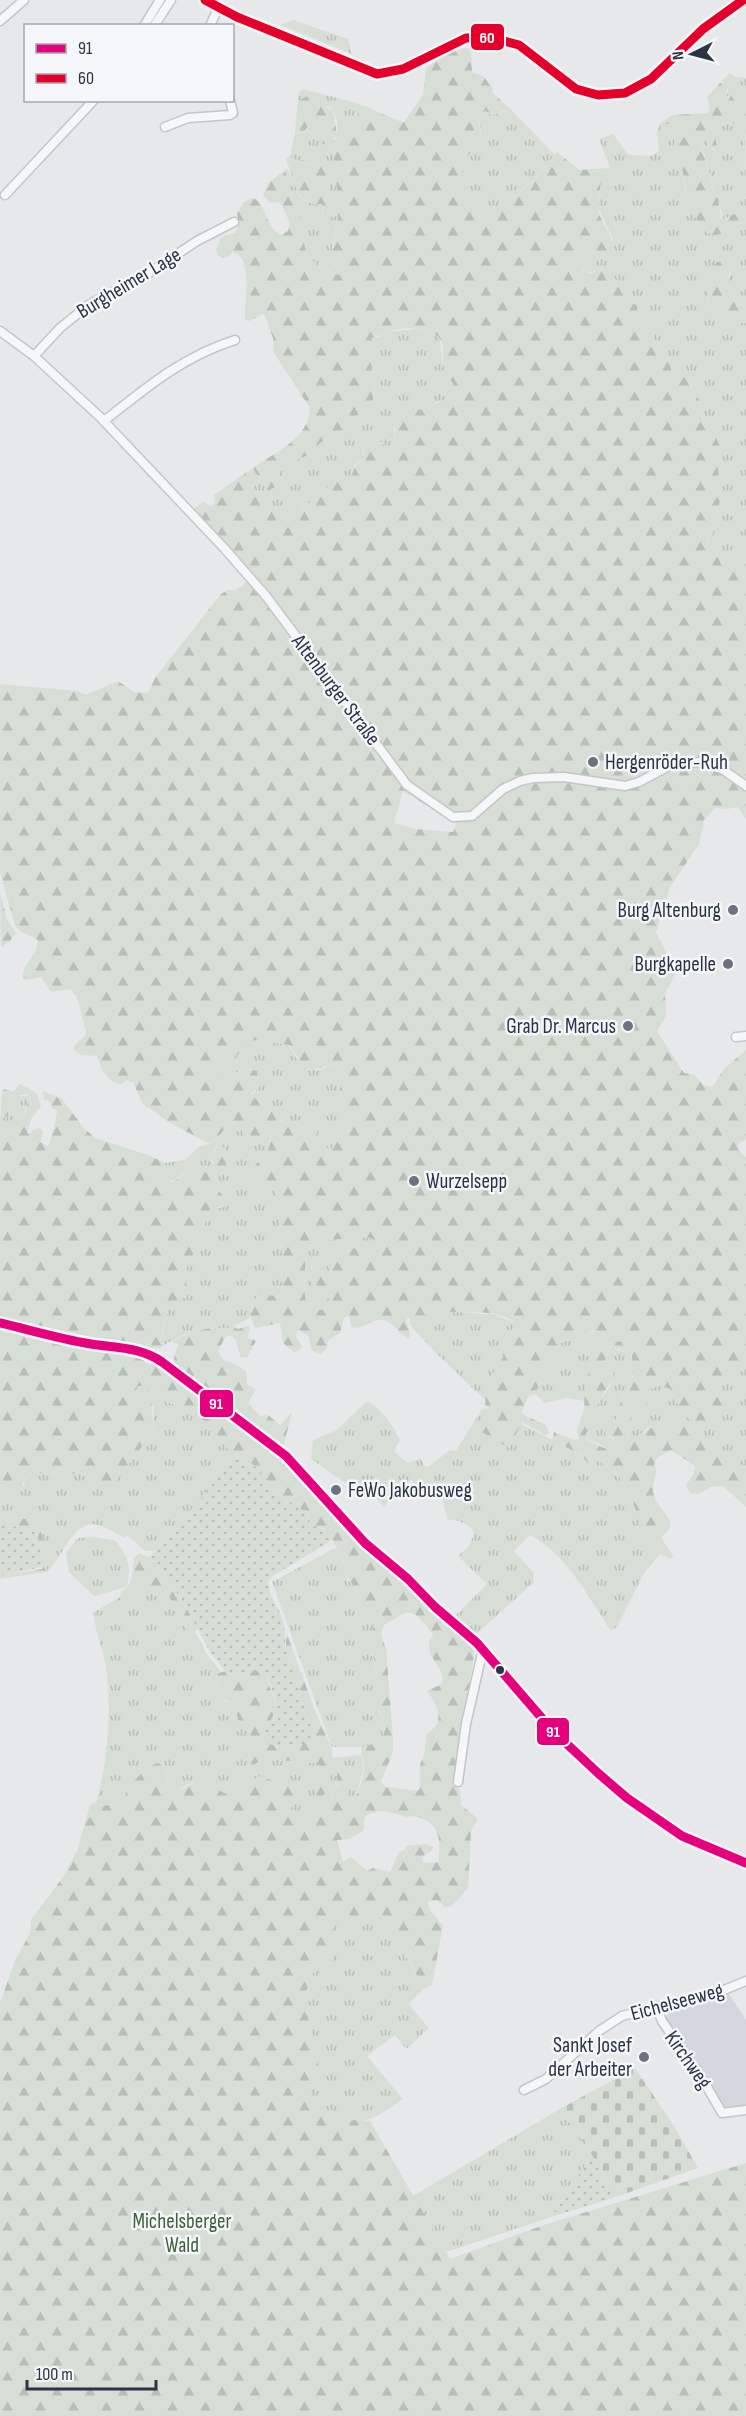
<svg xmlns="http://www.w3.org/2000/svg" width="746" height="2416" font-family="'Sofia Sans Condensed',sans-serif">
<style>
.built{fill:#d4d7dd}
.grass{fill:url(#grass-tufts)}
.forest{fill:url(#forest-firs);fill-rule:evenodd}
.cemetery{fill:url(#cemetery-stones)}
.garden{fill:url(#garden-dots)}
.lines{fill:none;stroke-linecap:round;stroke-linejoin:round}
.minor-casing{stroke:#c4c6c8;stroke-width:11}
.minor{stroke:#f5f6f7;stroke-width:8}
.bus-1-casing{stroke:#f4f6f9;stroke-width:14}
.bus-2-casing{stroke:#f4f6f9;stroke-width:14}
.bus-1{stroke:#e5007d;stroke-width:9}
.bus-2{stroke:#e4002b;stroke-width:9}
.poi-dot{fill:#6c737f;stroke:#f4f6f9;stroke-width:2}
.bus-dot{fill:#2b3445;stroke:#f4f6f9;stroke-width:2}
.labels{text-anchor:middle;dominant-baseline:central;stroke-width:5;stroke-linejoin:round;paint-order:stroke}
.street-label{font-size:21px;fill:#2b3445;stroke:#f4f6f9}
.poi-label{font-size:21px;fill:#2b3445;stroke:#f4f6f9;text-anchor:end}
.park-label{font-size:21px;fill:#3f6138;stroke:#f4f6f9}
.line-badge{stroke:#f4f6f9;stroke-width:2}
.badge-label{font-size:16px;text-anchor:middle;font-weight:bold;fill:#fff}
</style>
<defs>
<pattern id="grass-tufts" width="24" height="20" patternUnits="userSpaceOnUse" patternTransform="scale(1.5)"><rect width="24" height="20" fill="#d6ded6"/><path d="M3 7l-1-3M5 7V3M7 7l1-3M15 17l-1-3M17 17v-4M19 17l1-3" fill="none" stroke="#b8bfb9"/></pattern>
<pattern id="forest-firs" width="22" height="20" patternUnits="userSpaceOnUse" patternTransform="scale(1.5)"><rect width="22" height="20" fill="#d6ded6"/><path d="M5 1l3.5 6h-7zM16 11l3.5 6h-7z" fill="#b8bfb9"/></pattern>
<pattern id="cemetery-stones" width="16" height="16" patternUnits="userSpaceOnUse" patternTransform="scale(1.5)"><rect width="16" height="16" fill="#d6ded6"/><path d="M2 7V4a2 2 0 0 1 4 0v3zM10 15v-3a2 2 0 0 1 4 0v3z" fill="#b8bfb9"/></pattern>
<pattern id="garden-dots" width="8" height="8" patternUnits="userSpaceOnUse" patternTransform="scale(1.5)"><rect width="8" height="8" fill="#d6ded6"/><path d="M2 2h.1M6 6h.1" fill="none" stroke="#b8bfb9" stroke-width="1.8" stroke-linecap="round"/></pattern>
</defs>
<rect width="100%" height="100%" fill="#e6e8ea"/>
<polygon class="built" points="729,1994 746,2020 746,2107 725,2109 665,2018 673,2009"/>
<g class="grass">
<polygon points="293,20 348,39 352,54 281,25"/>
<polygon points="730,73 735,77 746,78 746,104 739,105 733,97 726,96 729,86 726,81 720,83"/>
<path d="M303,89l53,14 3,21 -13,13 -13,23 4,27 1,30 -6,31 2,14 5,13c-39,-12 -33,-27 -40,-60 -4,-15 -11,-29 -14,-45l2,-1c14,16 3,35 35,35l1,15 9,-3 -4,-39 -12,-14c-8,3 -20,0 -26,-7l5,-24 4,2 5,-1 5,-8 15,5 1,6 -3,7 14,-4c2,-9 3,-28 -7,-32 -8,-2 -3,2 -10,-2 -14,-7 -3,-9 -21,-5l1,-8z"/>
<polygon points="511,110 555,155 532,181 504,206 491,226 488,226 483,217 458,189 465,158 479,145 481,134 478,115 485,111 492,115"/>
<path d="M742,122l3,3 1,87 -23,7 -5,-21 -5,-5c0,-20 -13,-39 -11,-58h3l2,8 5,7 3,-1 2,-8 -5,-10 1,-4 4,-3z"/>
<path d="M660,124h9l6,10 -1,18 8,16 3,21 14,38 16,8 6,-1 4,-8 12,-2 9,-5v89c-9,-3 -17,-10 -15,-20l-4,-5 3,-9 -1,-9 -12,-3c-13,12 -10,39 -4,54l14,6 19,1v219l-7,11 -2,10 -16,1 -2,-9 -12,-9 -2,-4 8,-7 1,-13 7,-25 -3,-29 5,-13 -11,-28 -9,-7 -2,-16 -9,-14 -1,-9 -19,-8 -3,-12 -31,-47 -1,-8 -8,-6 -7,-16 -20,-14 -16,3 -6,-8 3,-10 6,-3 8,2 16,-14 -15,-33 3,-26 2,-5 8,-6 -12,-31 14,-5 15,21 23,1 8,-5 -2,-18z"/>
<path d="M415,329c37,2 20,20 31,42 5,10 13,19 15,29l-7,4 -16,-3 -11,8 -29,1 -4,19 2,15 -2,4h-5l-8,-6 -18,6v10l-8,7 -1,10 -21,11 -34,25 -20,-5 -3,1 -3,4h-4l-1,-6 -27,-29 12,-8 3,6 8,6v6l14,-4 1,-11 5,-7 25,-9 11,-12 20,-11 11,-13 19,-14 4,-8 1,-12 -6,-30v-18h10l6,-5z"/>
<polygon points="256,1040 289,1045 296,1058 308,1070 321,1070 334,1063 340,1069 340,1091 349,1116 341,1122 339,1136 331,1150 314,1142 316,1135 306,1124 302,1128 292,1122 279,1120 277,1115 251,1095 260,1086 257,1071 241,1068 235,1076 233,1086 227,1080 212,1074 215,1069 235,1059 247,1041"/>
<path d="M30,1089l6,4 -11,15v8h-6c1,7 4,9 -2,15h-8l-9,13v-22l13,-14 3,-12h11l4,-5z"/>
<path d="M232,1124l8,4 4,6 15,4 12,-3c-1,14 -6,21 -16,30l-4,13 24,9 7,62 1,48 -25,-1 -7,10v11l-21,11h-19l-28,7 -19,10c-3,-9 1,-37 10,-43 5,-3 9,-4 14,-8l-3,-23 11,-23 14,-39 14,-2 -8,-20 4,-14 4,-1 1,-5 -8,-21 -10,13 7,5 -9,9c-5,-1 -10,-3 -15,-2 -8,1 -12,10 -22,11l-4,-5 1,-14 20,-3 14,-13 15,-5 14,-17z"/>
<path d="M367,1237l17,6v6h-34l-24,27 -4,-2 1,-3 -12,-4 3,21 16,11 2,7 -2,3 -12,1 -11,-5c-4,-8 -3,-48 2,-56l17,-9z"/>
<polygon points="460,1312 494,1315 514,1322 514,1327 503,1340 503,1357 487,1383 486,1401 436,1353 409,1324 410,1317 426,1314"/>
<path d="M597,1329l28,7 2,4 -10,10 13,4c6,10 3,28 -3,37 -4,6 -3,2 -6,8 -4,9 0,20 -10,26l-3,11 8,5 -4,12 -12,-9 -14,-5 -1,-3 3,-4 7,-2 1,-6c-10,-15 13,-30 16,-44 1,-4 0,-11 0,-15l-7,-4 6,-15 -14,-8 -12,48v15l-19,-3 -21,5 -10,-9 24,-50 5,-3 18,-3z"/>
<path d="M746,1354v113l-21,-8c-13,-16 -2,-19 -28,-20l-12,-15 -19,-1 -19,5 -16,15 -4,-1 6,-32 14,-5 4,-16 7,-4 12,4c12,25 17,32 44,39l9,-23 -7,-12 1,-10z"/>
<path d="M138,1386h5l21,15 31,10 42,46 -82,94h-10l-18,-16 -3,3c-34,-22 -43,-18 -63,15 -5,7 -8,14 -15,19 3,-8 -4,-37 -6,-47l-12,-6 -28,-3v-19l4,2 20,-13 1,-10 6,-3 55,1 21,10h6l40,-52 1,-25 -17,-12 -2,-3z"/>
<path d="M366,1402c13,2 29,26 34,38l-6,11 13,12 14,-4 3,7 4,1 22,-17 6,1 26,-42 7,-1 3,2 -2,7 19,31 12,-24 56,28 11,11 11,-2 20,15 18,37 7,23 16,18 -16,19 -27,54 -5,3 -3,-2c-22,-33 -43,-74 -79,-93l-16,16 20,22 -1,10 -59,53 -20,-19 33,-33 -29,-28 11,-10 5,-12 -2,-6 -13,-7 -12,-2 -4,-19 -9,-10h-14l-9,-10 -27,26 -21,-21 -5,6c-5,-3 -44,-29 -47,-33l2,-18 24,-10z"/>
<path d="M94,1537l22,4c13,18 15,24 11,46l-33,9 -25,-24 -3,-19 12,-15z"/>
<polygon points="335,1548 343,1555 342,1566 347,1579 353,1585 361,1605 369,1611 374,1636 372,1655 378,1680 379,1711 385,1725 383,1737 377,1743 367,1747 332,1747 272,1582"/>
<path d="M140,1586l27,7 23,41 5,-3 11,22 16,20 -6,2 4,18 6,9h8l4,18 11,8 3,17 -2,3 6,16 11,-5 49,4 4,3 -3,16 8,12 8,-36 28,-3 2,14 -7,29 -5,2 -2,-3v-27l-12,12 1,6 -7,8 1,4 -4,5 -28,8 -9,-2v-7l-6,-17 -5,3c-17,-26 -24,-6 -44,-1l-4,6c-16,-2 -25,-16 -43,-11 -5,1 -8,6 -13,8l-8,-7 -2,-18 -8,-4c-8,1 -29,21 -32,29 -1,3 0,7 0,10l-24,4 -6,-4c12,-37 16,-96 10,-135 -3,-18 -12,-37 -12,-55z"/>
<path d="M374,1915l15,1 11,29 23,42 -1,4 -14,13 21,24 -23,21 -11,-14 -28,21 36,43c-17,11 -32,26 -54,21 -17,-22 -31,7 -39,-27 2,-4 5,-8 7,-12 8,-34 -27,-82 -1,-111 4,-6 11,-4 16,-8l2,-39z"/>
<polygon points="560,2109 592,2155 551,2217 446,2252 413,2196"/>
</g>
<g class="forest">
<path d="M468,48l3,5 1,19 12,5 9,12 -1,3 19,18 -8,1 -9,4 -9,-4 -7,4 3,25 -4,7 -12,11 -7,31 25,28 5,9h3c6,-19 28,-30 41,-45 9,-9 17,-19 25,-29l22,18 31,-2v4l-7,4c-3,7 -6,31 -4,38 7,16 19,27 11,45l-6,1 -10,-7 -5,-1 -7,5 -2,8 4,7 6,2 9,-4 7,2 16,12 7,16 8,6 1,8 31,47 3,12 2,1 7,-3 8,5 3,14 8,11 3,19 9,7 11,28 -5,13 3,29 -7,25 -1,13 -7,5v4l13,11 2,9 16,-1 2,-10 7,-11v277l-8,-12 -11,2 -12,-1 -11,12 -5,24 -29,43 -14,45 20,41 -11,21 1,22 -9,15 27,42 11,2 8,10 9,2 13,-19 21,-18v90l-5,1 -3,4 2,7 6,5v197l-29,29 -1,10 7,12 1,8 -5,13 -4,2c-32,-8 -32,-12 -45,-39l-12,-4 -7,4 -4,16 -14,5 -6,30v2l4,1c18,-16 28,-24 54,-19l12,15 20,2 8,18 21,8v40l-23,-21 -12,1 -13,7 -8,-1 -4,-8 8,-11 1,-8 -24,-16 -13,7 -4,7c5,11 -2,17 -1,28 2,12 12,19 17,29v7l-9,10 11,16 1,3 -3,2 -10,-5 -13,-13 -8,-16 -4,-17 -16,-32 -20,-15 -11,2 -8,-9 -28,-14 2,-8 21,8 4,-1 -2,-9 7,-21 1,-23 12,-49 8,-2 6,9 -6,17 10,5v7c-5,15 -28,37 -19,51l-1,6 -8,2 -2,4 1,4 27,12 2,-13 -10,-5 2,-9 9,-3 5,-23 7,-9 5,-13 -1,-21 -18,-9 2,-5 11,-2 -2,-4 -32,-6 -11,8 -18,3 -5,3 -24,50 -6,2 -8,16 5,4 20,9 3,8 -4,2 -23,-13 -13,26 -27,-16 10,-22 -7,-5 2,-22 16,-26v-17l11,-13v-5c-24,-17 -80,-9 -107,-4 -1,8 5,14 2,21 -10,-4 -15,-18 -27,-19 -12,-1 -19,11 -31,7l-2,-12 -5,3 -4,15 -12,7 -1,9 -7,5 -9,-4 -2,-13 -9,-7 -3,1 -1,5 6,11 -7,6 -12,-10 -3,-20 -25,5c-6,-12 -6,-22 3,-33l25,1 -1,-47 -7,-61 -24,-10 4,-13c10,-8 15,-15 16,-29l-12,2 -9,6 -5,-1 -2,-12 -11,-7 -4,1 -14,17 -6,1 -38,-20 -28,-20 -9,-21 -7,-2 -5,4c-17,-3 -18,-15 -24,-28l-16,-1 -7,-5v-4l11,-10 1,-4 -9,-35 -6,-8 -20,3 -10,-15 -13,3 -5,-2c-1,-15 15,-22 15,-38l-18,-9 -5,-6 -15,-53v-188l77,7 9,4 32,-14 16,11 14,1 7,-15 66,-84 7,-4 7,1 12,-9 -56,-71 12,-9 9,5 3,-4 -1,-8 27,-19 9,10 14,9 6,17 9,-6 23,4 19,-20 32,-15c1,-12 7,-10 10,-18 2,-7 -1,-10 4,-16 16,-2 16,7 27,7 5,-11 -3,-25 4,-38l29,-1 15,-9 12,4 7,-3c-3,-13 -13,-22 -17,-34 -2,-8 0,-16 -2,-24 -6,-17 -41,-17 -55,-11 -7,2 -9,6 -17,5l-1,18 6,30 -2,15 -6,9 -16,10 -8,11 -23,13 -11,12 -25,9 -5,7 -2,15 -9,5 -3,-2 -1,-9 -8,-6 -3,-6c22,-16 56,-29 57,-60l-36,-55 -1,-15 -8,-23 -3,-1 -12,7 -5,-2c-1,-17 9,-63 -13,-67l-3,4 -6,2 -5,-3 -2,-5 5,-13 14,-4 4,-10 -2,-10 7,-11 9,-4c13,5 13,30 28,37l7,-4 2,-8 -9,-19 -2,-2 -9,1 -7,-8 5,-12 17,-13c3,16 10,30 14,45 7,32 1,49 40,60l-7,-20 6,-38 -1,-30 -5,-22 3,-10 11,-18 13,-13 -3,-21c12,3 41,19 48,19l19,-27 3,-26c11,-10 27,-21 42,-21zM403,791l54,33 -4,8 -37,-3 -22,-6zM256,1040l33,5c18,23 11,32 45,18l6,6v22l9,25 -8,5 -2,15 -8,13 -17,-7 4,-12 -3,-7h-6l-7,5 -10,-6 -13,-2 -2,-5 -26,-20v-2l9,-7 -3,-15 -16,-3 -6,8 -2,10 -9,-9 -12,-3 3,-5 20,-10 12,-17zM367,1237l17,6v6l-45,-1 -5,3 -5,22 -3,3 -4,-2 2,-16 -4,-2c-12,7 -13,33 0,40 3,2 7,2 10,3l2,7 -3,3 -11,1 -11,-5c-4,-8 -3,-48 2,-56l17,-9z"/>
<path d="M726,81l4,3 -4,7v5h5l8,9 7,-1v34l-3,-15 -26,1 -5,5 4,10 1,9 -7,1 -7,-15c-6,12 10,43 10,59l5,5 3,21h7l3,-4 15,-3v7l-9,5 -12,2 -4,8 -6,1 -14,-5 -13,-30 -6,-32 -8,-13 1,-21 -6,-10h-9l12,-9 36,-2 2,-5 -3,-11 13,-14z"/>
<polygon points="309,96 318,105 333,110 337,136 326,145 322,143 325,136 324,130 309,125 302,134 295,132 298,100"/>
<path d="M290,156l6,4h8l4,5 11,-3 8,4 5,50 -3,5 -5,1 -2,-18c-22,0 -24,-10 -30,-28 -2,-7 -4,-10 -6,-18z"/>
<path d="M717,262h10c6,8 0,14 0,21l4,5c-2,10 6,17 15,20v15l-19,-1 -16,-7c-2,-18 -8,-40 6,-53z"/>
<polygon points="0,893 7,919 16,933 10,941 1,947"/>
<polygon points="19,1084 30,1089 30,1094 16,1096 15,1107 0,1122 2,1091 4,1089 14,1092"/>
<path d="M43,1091l18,7 23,30 11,10 53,17 17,8 -1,14 4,5h5l17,-12 17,2 7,-10 -7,-3 1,-5 7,-3 3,-6 7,3 3,9 -4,15 -4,1 -4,14 10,13 1,5 -17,5 -14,38 -11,23 3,23 -2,3c-3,2 -10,3 -13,6 -9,9 -13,32 -9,42l-4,3h-21c2,4 4,11 6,14 2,2 25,7 30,7l-1,-12 5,-13 -7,-2c12,-8 28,-13 42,-14 8,-1 13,1 20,-2l3,3 12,-3 1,3 -3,8 9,4 -9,17 -6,-1 -6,-18 -5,-4 -5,2 -7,14 5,9 12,4 11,7 1,13 8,6 -7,13 12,13 8,-1 12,10 12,-13 -9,36 15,15 20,32 30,40 63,52 16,20 44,34 4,7 -21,136 6,6 1,15 17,14 -7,12 -3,57 -17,19h-6l-8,-7 -8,1 -1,2 3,8 12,14 -11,60 -9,4 -10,-22 -13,-22 -11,-29 -15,-1 -40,8 -2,39c-5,4 -12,2 -16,8 -26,30 9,77 1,111 -2,4 -5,8 -7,12 6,24 9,15 30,18l11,9 19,1 80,138 94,-34 202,-62v253h-746v-413l15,-42 15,-28 1,-13 32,-43 14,-26 13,-46 6,-3 6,4 24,-4c0,-3 -1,-7 0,-10 2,-8 25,-28 32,-29l8,4 1,16 8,9c10,-2 18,-13 31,-9 10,3 15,11 26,12l4,-6c10,-3 16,-11 27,-13l12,6 5,8c6,-2 9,-8 15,-2l1,7 -5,14 9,4 28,-8 4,-5v-8l7,-6c-3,-7 -3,-11 1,-18l7,-2 2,4v27l5,3c5,-7 10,-25 10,-34 -1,-7 -4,-12 -2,-19l15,-4 7,-9 1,-9 -8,-22 1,-23 -6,-29 2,-15 -5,-25 -8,-6 -8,-20 -11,-15 1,-15c-11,-9 -10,-21 -17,-25 -4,-3 -10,-3 -15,-6l-7,-13 -22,-14 -41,-41 -4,1 -6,-4 -36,-42 -31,-10 -21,-15h-5l-3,6 7,7 10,5 1,28 -40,52h-6l-21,-10 -55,-1 -6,3c-4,14 -5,30 -25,21v-353l9,-13h8l4,-8 -6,-5 2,-2h8c1,-9 3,-20 11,-23l5,13 -10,13 -4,14 3,1 3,-4 7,-2 3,5 -3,9 8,4c3,-5 9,-29 9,-35l-5,-3 -3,-7 -5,-1zM405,1613c14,-2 19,12 28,21 -1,4 -5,8 -4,13 1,14 16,21 13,37l-15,7c6,9 15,20 10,33 -2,5 -8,7 -11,11l-1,17 -5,13v23l-2,3 -32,-4 -5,-5 12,-30v-13l-7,-91c-11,-25 -1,-23 19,-35zM380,1811c9,1 15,2 23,5 4,2 9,-1 14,1 24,6 24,25 21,45l-15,1 -1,-6 10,-7 1,-3 -7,-3 -20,2 -1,4 -6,2 -9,20 -17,-4 -6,3 -16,-14 -8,5 -6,-22 13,-1 14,-9v-12l5,-4z"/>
<path d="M0,1516l28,3 12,6c2,10 9,39 6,47l-46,7v-4l42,-6 2,-3 -7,-34 -37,-9z"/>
<path d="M140,1553l7,4 4,-1 33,47 14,26 -8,5 -23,-41 -27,-7 -20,12 1,-6c13,-7 11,-20 13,-34z"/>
<path d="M287,1634l27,74 18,41c2,13 0,42 -12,49l-5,-6 5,-26 -4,-3 -49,-4 -15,6 -7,-5 -1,-9 8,-6 -3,-17 -11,-8 -4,-18c-19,-3 -12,-11 -18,-28l9,-3 8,4c7,-1 21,-7 28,-4 7,3 7,10 9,17 8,17 7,23 -3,40l9,19 23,-2 13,-8c-4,-27 -32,-80 -25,-103z"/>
</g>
<polygon class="cemetery" points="635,2068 674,2126 698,2168 613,2198 592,2155 560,2109"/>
<g class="garden">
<path d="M241,1456l14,10 27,31 22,14 7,13 21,9v7l-59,36 -5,6c1,13 9,24 14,35 4,12 2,21 4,32 6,25 29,69 26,91 -11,7 -33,10 -44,3l-3,-11 9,-18 2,-12 -8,-24 -10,-8 -25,5 -8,-4 -15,-19 -26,-49 -33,-47 82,-96z"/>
<polygon points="0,1523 37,1532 44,1567 0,1575"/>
<polygon points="592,2155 613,2198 551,2217"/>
</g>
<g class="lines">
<g class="minor-casing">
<g id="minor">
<polyline points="205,0 237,17 377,74 403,69 466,38 489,37 519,45 576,89 598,95 625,93 651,79 703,29 743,0"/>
<polyline points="0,21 24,0"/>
<polyline points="144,26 160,0"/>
<polyline points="154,26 171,0"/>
<polyline points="210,26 218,8"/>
<polyline points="165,127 188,118 230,115 233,113 230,100"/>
<polyline points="5,195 94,100"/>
<polyline points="0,331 34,356 100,417 224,548 266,596 407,785 453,817 472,816 503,789 520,781 533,778 564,777 625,786 639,782 673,764 701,762 722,769 746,786"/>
<polyline points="34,356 60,328 90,304 149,273 197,241 234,222"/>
<path d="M104,421c43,-34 78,-64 131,-81"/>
<polyline points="736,1037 746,1036"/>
<path d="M0,1323c30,7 60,16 91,21 25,4 50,3 71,18l124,94 79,87 43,36 27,28 42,36 76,88 46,43 28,24 55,38 64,27"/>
<polyline points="458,1782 466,1724 483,1649"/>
<polyline points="656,2006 662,2021 703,2080 722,2113 746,2110"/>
<polyline points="524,2090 546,2079 599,2031 622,2016 719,1992 746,1981"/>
</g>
</g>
<use href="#minor" class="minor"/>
<g class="bus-1-casing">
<path id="bus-1" d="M0,1323c30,7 60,16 91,21 25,4 50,3 71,18l124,94 79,87 43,36 27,28 42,36 76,88 46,43 28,24 55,38 64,27"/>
</g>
<g class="bus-2-casing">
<polyline id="bus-2" points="205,0 237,17 377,74 403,69 466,38 489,37 519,45 576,89 598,95 625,93 651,79 703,29 743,0"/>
</g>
<use href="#bus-1" class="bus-1"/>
<use href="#bus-2" class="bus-2"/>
</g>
<g class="poi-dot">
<circle cx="593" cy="762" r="6"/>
<circle cx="733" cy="910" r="6"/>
<circle cx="728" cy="964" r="6"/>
<circle cx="628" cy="1026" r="6"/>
<circle cx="414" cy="1181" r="6"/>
<circle cx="336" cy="1490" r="6"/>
<circle cx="644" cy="2057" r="6"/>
</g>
<circle class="bus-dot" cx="500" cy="1670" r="5"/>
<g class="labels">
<g class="street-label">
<text transform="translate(129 283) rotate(-31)">Burgheimer Lage</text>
<text transform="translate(336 690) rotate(53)">Altenburger Straße</text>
<text transform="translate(677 2002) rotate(-15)">Eichelseeweg</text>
<text transform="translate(688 2060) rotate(55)">Kirchweg</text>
</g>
<g class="poi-label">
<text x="605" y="762" text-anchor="start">Hergenröder-Ruh</text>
<text x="721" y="910">Burg Altenburg</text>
<text x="716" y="964">Burgkapelle</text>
<text x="616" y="1026">Grab Dr. Marcus</text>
<text x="426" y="1181" text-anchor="start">Wurzelsepp</text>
<text x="348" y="1490" text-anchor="start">FeWo Jakobusweg</text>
<text x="632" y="2045">Sankt Josef<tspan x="632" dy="24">der Arbeiter</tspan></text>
</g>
<g class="park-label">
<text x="182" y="2221">Michelsberger<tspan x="182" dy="24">Wald</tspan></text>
</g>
</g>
<g class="line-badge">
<rect x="470" y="23" width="35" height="28" rx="6" fill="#e4002b"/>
<rect x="199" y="1389" width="35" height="29" rx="6" fill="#e5007d"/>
<rect x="536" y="1717" width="34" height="29" rx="6" fill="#e5007d"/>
</g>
<g class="badge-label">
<text x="487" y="43">60</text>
<text x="216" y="1409">91</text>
<text x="553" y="1737">91</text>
</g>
<rect x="24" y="24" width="210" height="78" fill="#f4f6f9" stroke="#a4a8b1" stroke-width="1.5"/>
<rect x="36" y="44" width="30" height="9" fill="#e5007d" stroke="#a4a8b1" stroke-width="1.5"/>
<text x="78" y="54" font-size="18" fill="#2b3445">91</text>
<rect x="36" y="74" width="30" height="9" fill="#e4002b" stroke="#a4a8b1" stroke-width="1.5"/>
<text x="78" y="84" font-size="18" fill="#2b3445">60</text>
<g transform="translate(692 54) rotate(264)" stroke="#f4f6f9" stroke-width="4.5" paint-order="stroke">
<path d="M0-4.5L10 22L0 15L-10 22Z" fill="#2b3445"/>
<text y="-9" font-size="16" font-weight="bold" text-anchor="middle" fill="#2b3445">N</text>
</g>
<path d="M27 2380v9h129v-9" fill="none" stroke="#2b3445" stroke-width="3"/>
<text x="36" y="2380" font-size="18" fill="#2b3445" stroke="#f4f6f9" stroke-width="4.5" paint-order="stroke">100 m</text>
</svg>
